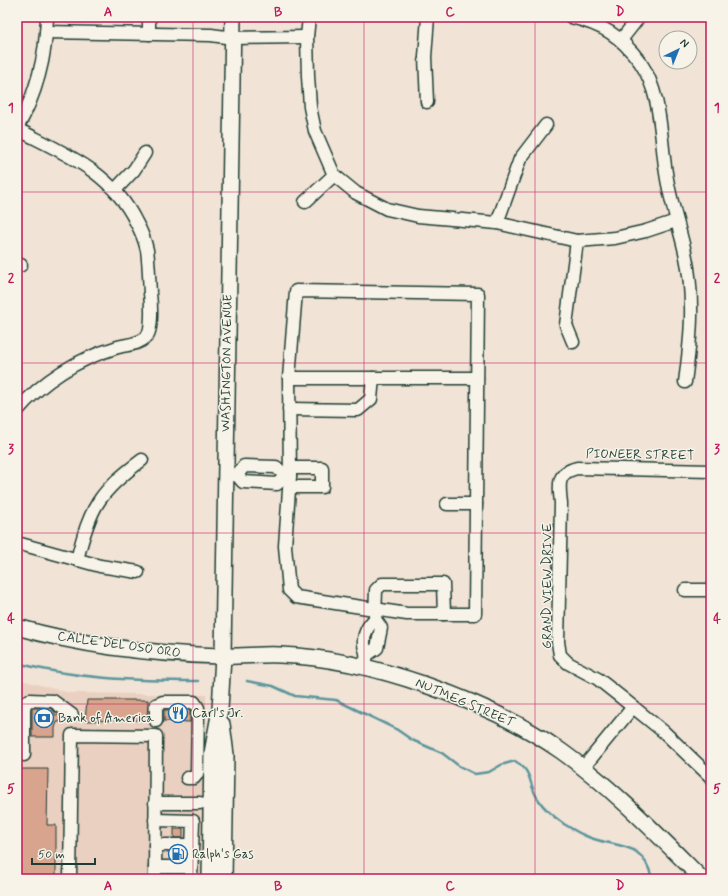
<svg xmlns="http://www.w3.org/2000/svg" width="728" height="896" font-family="Mynerve,sans-serif">
<style>
.built{fill:#ead0c0}
.lines{fill:none;stroke-linecap:round;stroke-linejoin:round}
.stream{stroke:#5c969c;stroke-width:2.5}
.building{fill:#d9a48e;stroke:#1f3d34}
.minor-casing{stroke:#1f3d34;stroke-width:15}
.major-casing{stroke:#1f3d34;stroke-width:18}
.minor{stroke:#f7f3e8;stroke-width:12}
.major{stroke:#f7f3e8;stroke-width:15}
.grid{fill:none;stroke:#c2185b;stroke-width:1;stroke-opacity:0.55}
.labels{text-anchor:middle;dominant-baseline:central;stroke-width:3;stroke-linejoin:round;paint-order:stroke}
.street-label{font-size:13px;fill:#1f3d34;stroke:#f7f3e8}
.poi-label{font-size:13px;fill:#1f3d34;stroke:#f7f3e8;text-anchor:start}
.neatline{fill:none;stroke:#c2185b;stroke-width:1.5}
.grid-label{font-size:13px;text-anchor:middle;font-weight:bold;fill:#c2185b}
</style>
<rect width="100%" height="100%" fill="#f1e3d6"/>
<filter id="ink" filterUnits="userSpaceOnUse"><feTurbulence type="fractalNoise" baseFrequency=".025" numOctaves="2"/><feDisplacementMap in="SourceGraphic" scale="8" xChannelSelector="R" yChannelSelector="G"/><feConvolveMatrix kernelMatrix="1 2 1 2 8 2 1 2 1" color-interpolation-filters="sRGB"/></filter>
<g filter="url(#ink)">
<polygon class="built" points="17,679 70,693 206,695 205,879 17,879"/>
<g class="lines">
<g class="stream">
<path d="M17,663c58,16 121,18 181,18"/>
<path d="M247,681l26,5 22,10 41,4 60,29 16,11 30,13 17,13 16,8 14,-2 12,-7 14,-4c18,10 13,23 23,38 6,10 16,18 26,25 7,4 14,9 22,12 28,13 57,2 66,43"/>
</g>
</g>
<g class="building">
<polygon points="87,700 148,700 147,720 85,721"/>
<polygon points="32,708 50,708 55,712 55,715 60,715 60,722 57,722 55,728 55,737 32,737"/>
<polygon points="164,710 190,710 190,722 164,721"/>
<polygon points="17,769 48,769 47,825 56,825 56,879 17,879"/>
<rect x="174" y="829" width="9" height="9"/>
<polygon points="174,852 183,852 183,860 173,860"/>
</g>
<g class="lines">
<g class="minor-casing">
<g id="minor">
<polyline points="309,17 307,37 308,76 310,107 315,131 334,175 356,193 387,209 418,216 497,223 577,241 615,238 646,231 676,221"/>
<path d="M571,17c32,8 49,18 69,45 22,32 20,74 26,111 4,27 13,53 19,79 10,45 6,86 0,130"/>
<polyline points="46,32 211,35 233,38 307,37"/>
<polyline points="149,34 149,17"/>
<polyline points="621,40 639,17"/>
<polyline points="427,102 425,57 428,17"/>
<path d="M17,128c20,-35 29,-71 30,-111"/>
<path d="M17,129c48,25 94,42 119,93 5,9 9,19 11,28 2,14 2,29 3,43 1,9 3,38 -4,44 -9,9 -21,7 -31,11 -37,11 -73,33 -98,63"/>
<polyline points="115,190 134,170 145,153"/>
<polyline points="305,202 334,175"/>
<polyline points="497,223 520,159 546,125"/>
<polyline points="17,264 21,265"/>
<polygon points="296,291 478,294 475,614 407,614 296,597 289,590 285,546 290,476 289,378"/>
<polyline points="573,342 566,325 577,241"/>
<polyline points="289,378 477,378"/>
<polyline points="289,409 358,410 371,399 373,378"/>
<path d="M711,471l-134,-3c-21,5 -18,17 -16,35l-3,139 2,13 8,8 30,16 24,19 42,34 47,45"/>
<polyline points="225,475 237,475 244,466 276,467 286,476 290,476"/>
<polyline points="237,475 243,482 277,484 286,476"/>
<polyline points="290,487 322,487 322,468 290,468"/>
<polyline points="447,504 476,504"/>
<polyline points="17,543 100,566 138,572"/>
<path d="M77,560c13,-53 22,-68 65,-100"/>
<polyline points="685,590 711,590"/>
<polyline points="368,654 377,648 381,628 375,619 376,590 382,584 443,584 444,614"/>
<path d="M366,660c2,-9 -2,-9 -2,-16 -1,-9 4,-19 11,-25"/>
<polyline points="156,721 156,705 163,702 194,702 198,708 197,774 194,778 187,778"/>
<polyline points="24,755 24,708 26,702 30,700 53,701 72,715"/>
<polyline points="583,768 633,707"/>
<polyline points="155,803 200,803"/>
<polyline points="155,820 193,821 191,879"/>
<polyline points="155,845 192,845"/>
<polyline points="155,867 191,867"/>
<polyline points="70,879 72,735 156,736 155,879"/>
</g>
</g>
<g class="major-casing">
<g id="major">
<path d="M17,627c66,19 134,27 203,29 20,1 40,-2 60,-1 88,3 210,46 281,96 52,37 96,83 141,128"/>
<polyline points="222,724 226,755 224,879"/>
<polyline points="210,879 212,753 220,710 223,656 233,17"/>
</g>
</g>
<use href="#minor" class="minor"/>
<use href="#major" class="major"/>
</g>
</g>
<path class="grid" d="M193,17v862M364,17v862M535,17v862M17,192h694M17,363h694M17,533h694M17,704h694"/>
<defs>
<g id="restaurant-ring" transform="scale(1)"><circle r="9.5" fill="#f7f3e8" stroke="#1f6fb2" stroke-width="1.5"/><path d="M-5-6h1v4h1v-4h1v4h1v-4h1v5L-1.5 .5V6h-2V.5L-5-1ZM5-6V6H3V1.5H1.5Q1.5-4 5-6Z" fill="#1f6fb2"/></g>
<g id="bank-ring" transform="scale(1)"><circle r="9.5" fill="#f7f3e8" stroke="#1f6fb2" stroke-width="1.5"/><path d="M-6-4H6V4H-6ZM0-2.3a2.3 2.3 0 1 0 0 4.6a2.3 2.3 0 1 0 0-4.6Z" fill="#1f6fb2"/></g>
<g id="fuel-ring" transform="scale(1)"><circle r="9.5" fill="#f7f3e8" stroke="#1f6fb2" stroke-width="1.5"/><path d="M-5.5-6h7V0h2V4h1.3V-2.5L3-4.5l.8-.8L6-3V5H2.5V1h-1V6h-7ZM-4.2-4.7v3.2H.2V-4.7Z" fill="#1f6fb2"/></g>
</defs>
<g fill-rule="evenodd">
<use href="#restaurant-ring" x="178" y="713"/>
<use href="#bank-ring" x="44" y="718"/>
<use href="#fuel-ring" x="178" y="854"/>
</g>
<g class="labels">
<g class="street-label">
<text transform="translate(227 363) rotate(-89)">WASHINGTON AVENUE</text>
<text transform="translate(640 455) rotate(1)">PIONEER STREET</text>
<text transform="translate(547 586) rotate(-90)">GRAND VIEW DRIVE</text>
<text transform="translate(119 645) rotate(8)">CALLE DEL OSO ORO</text>
<text transform="translate(465 703) rotate(23)">NUTMEG STREET</text>
</g>
<g class="poi-label">
<text x="192" y="713">Carl's Jr.</text>
<text x="58" y="718">Bank of America</text>
<text x="192" y="854">Ralph's Gas</text>
</g>
</g>
<rect width="728" height="896" fill="none" stroke="#f7f3e8" stroke-width="44"/>
<g transform="translate(678 50) rotate(43)"><circle r="19" fill="#f7f3e8" stroke="#a1aaa0"/>
<path d="M0-3L7 15L0 10L-7 15Z" fill="#1f6fb2"/>
<text y="-6" font-size="11" font-weight="bold" text-anchor="middle" fill="#1f3d34">N</text>
</g>
<path d="M32 858v6h63v-6" fill="none" stroke="#1f3d34" stroke-width="2"/>
<text x="38" y="858" font-size="12" fill="#1f3d34" stroke="#f7f3e8" stroke-width="3" paint-order="stroke">50 m</text>
<rect x="22" y="22" width="684" height="852" class="neatline"/>
<g class="grid-label">
<text x="108" y="16">A</text>
<text x="278" y="16">B</text>
<text x="450" y="16">C</text>
<text x="620" y="16">D</text>
<text x="11" y="112">1</text>
<text x="717" y="112">1</text>
<text x="11" y="282">2</text>
<text x="717" y="282">2</text>
<text x="11" y="453">3</text>
<text x="717" y="453">3</text>
<text x="11" y="623">4</text>
<text x="717" y="623">4</text>
<text x="11" y="793">5</text>
<text x="717" y="793">5</text>
<text x="108" y="890">A</text>
<text x="278" y="890">B</text>
<text x="450" y="890">C</text>
<text x="620" y="890">D</text>
</g>
</svg>
